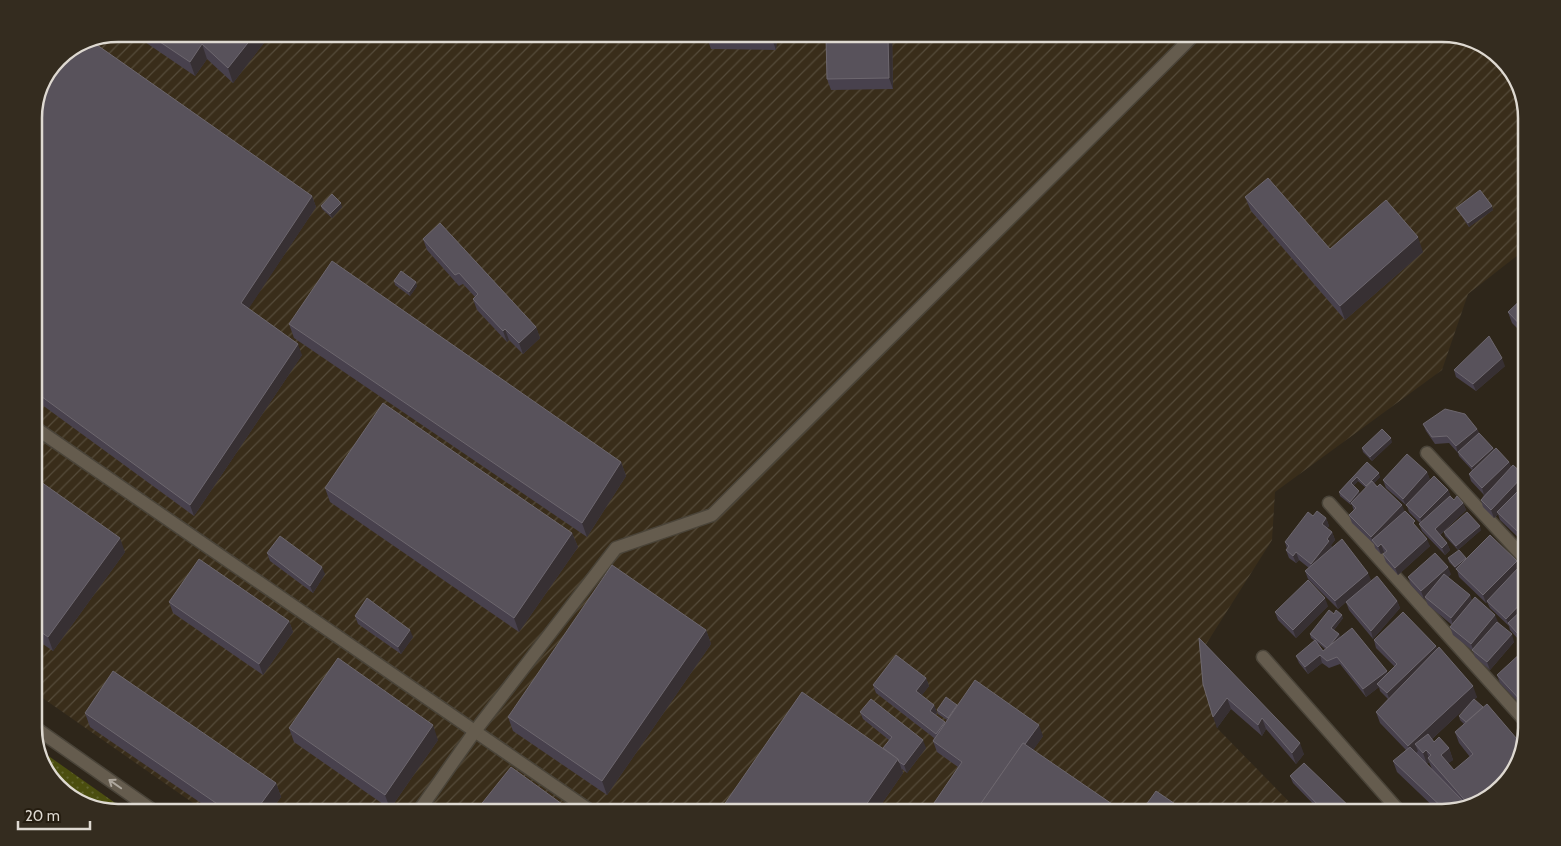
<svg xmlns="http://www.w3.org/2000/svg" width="1561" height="846" font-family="Cabin,sans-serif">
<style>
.industrial{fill:url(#industrial-furrows)}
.grass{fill:url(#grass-dots)}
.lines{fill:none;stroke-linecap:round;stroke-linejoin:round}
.minor-casing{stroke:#4a4439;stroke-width:15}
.tertiary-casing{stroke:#4a4439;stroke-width:15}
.minor{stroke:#655c4e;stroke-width:12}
.tertiary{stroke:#655c4e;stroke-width:12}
.wall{fill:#48414d;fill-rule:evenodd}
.shaded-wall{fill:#373033}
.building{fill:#58525b;stroke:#6d676e}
.oneway{stroke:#aea79d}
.rim{fill:none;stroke:#ded9d1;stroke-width:2.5}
</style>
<defs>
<pattern id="industrial-furrows" width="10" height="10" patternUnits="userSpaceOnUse" patternTransform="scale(1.25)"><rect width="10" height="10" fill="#392d1a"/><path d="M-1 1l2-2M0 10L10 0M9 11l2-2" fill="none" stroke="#554b3a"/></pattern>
<pattern id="grass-dots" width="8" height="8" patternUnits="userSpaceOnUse" patternTransform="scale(1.25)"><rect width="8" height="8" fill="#4b4e0f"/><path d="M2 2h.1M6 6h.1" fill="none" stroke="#646731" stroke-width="1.8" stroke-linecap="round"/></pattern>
</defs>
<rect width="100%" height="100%" fill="#2e261a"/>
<polygon class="industrial" points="1442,34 1480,43 1513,72 1527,113 1527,248 1468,294 1442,370 1275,492 1272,540 1203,649 1217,728 1299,812 206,812 34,692 34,113 86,40"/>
<polygon class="grass" points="40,750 128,812 119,812 81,803 48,775"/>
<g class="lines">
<g class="minor-casing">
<g id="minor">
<polyline points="34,427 592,812"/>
<polyline points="1427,453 1527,561"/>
<polyline points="1329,503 1527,723"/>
<polyline points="1263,657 1400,812"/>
<polyline points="418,812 475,731 616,548 712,515 1194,35"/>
</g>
</g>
<g class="tertiary-casing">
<polyline id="tertiary" points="34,727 155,812"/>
</g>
<use href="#minor" class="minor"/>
<use href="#tertiary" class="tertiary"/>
</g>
<g class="wall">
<polygon points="892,36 893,89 831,90 827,79 826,37"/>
<polygon points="777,37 776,50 711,49 707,38"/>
<polygon points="267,39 233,83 207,59 195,76 142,40"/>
<polygon points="34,113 312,196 316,207 248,309 302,355 194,516 34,399"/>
<polygon points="1245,197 1330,249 1423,252 1345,320 1251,211"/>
<polygon points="321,206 342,207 332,218 322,209"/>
<polygon points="1456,208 1493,210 1469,227 1458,211"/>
<polygon points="423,239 536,327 540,338 523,354 509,340 507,342 477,310 473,299 475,297 463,284 459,286 427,250"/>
<polygon points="394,281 417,286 410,296 395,285"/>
<polygon points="1527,294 1527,338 1512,323 1508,312"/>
<polygon points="289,324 621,462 626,476 587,537 294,338"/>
<polygon points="1505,366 1476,391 1456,377 1454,370"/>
<polygon points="1423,424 1477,429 1479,433 1493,448 1494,450 1509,462 1511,467 1527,483 1526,484 1527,486 1527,541 1526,537 1522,541 1500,520 1498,514 1494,518 1483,507 1481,500 1484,495 1471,481 1469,474 1472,470 1459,456 1458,453 1449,443 1435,444 1426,431"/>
<polygon points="1392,442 1372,461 1363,452 1362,448"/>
<path d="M1367,462l13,15 -6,6 30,28 26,35 -32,29 -12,-13 -3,-8 2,-1 -1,-1 -3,2 -6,-6 -1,-4 -22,-21 -3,-8 5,-4 -2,-6h-1l-11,-9 -1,-4zM1358,481l8,7 -6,6 -7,-8z"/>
<polygon points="1427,472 1430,480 1448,490 1451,497 1454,500 1463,503 1466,510 1440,535 1447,543 1450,550 1445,555 1422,531 1419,524 1420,523 1409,512 1407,506 1386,488 1383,480"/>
<polygon points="34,477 125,552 53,651 34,638"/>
<polygon points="325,488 572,533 578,547 519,632 330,502"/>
<polygon points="1313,516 1326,518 1329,526 1327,528 1332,532 1335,540 1331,545 1332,548 1371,580 1351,598 1397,601 1400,608 1373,639 1349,610 1346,602 1338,609 1308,579 1305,571 1309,568 1299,560 1296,563 1289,558 1286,550 1287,549 1285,542"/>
<polygon points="1481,530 1458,550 1445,536 1444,532"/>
<polygon points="267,553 325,574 313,593 270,561"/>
<polygon points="1448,558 1517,561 1519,567 1527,575 1527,649 1510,630 1509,626 1490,608 1487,602 1486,603 1459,577 1457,570 1449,562"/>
<polygon points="1451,574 1448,577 1470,595 1472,601 1498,622 1514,642 1490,670 1475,657 1473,651 1453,635 1450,627 1452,625 1428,605 1425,598 1424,599 1411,585 1408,577"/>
<polygon points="169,602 289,621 293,632 263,675 173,613"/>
<polygon points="1328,606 1296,638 1278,620 1275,612"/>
<path d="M1334,614l9,4 -9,12 5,4 1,3 48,37 7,-7 -19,-19 -2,-8 62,6 1,3 40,48 -45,42 2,3 15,6 4,12 -5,3 6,7 16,-13 -11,-14 -4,-11 9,-8 -4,-4 -1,-4 15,-17 11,102 -42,11h-4l-42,-40 -4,-11 13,-11 -26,-27 -4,-11 12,-13 -8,-8 -1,-4 -13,10 -26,-33 -11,4 -7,-5 -14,11 -9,-11 -3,-7 19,-15 -4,-3 -1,-4zM1317,642l8,7 -2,2zM1429,762l3,7 -5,-5z"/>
<polygon points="355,616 413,637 401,654 358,624"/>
<polygon points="706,630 711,644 607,795 513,731 508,717"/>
<polygon points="1199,638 1304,754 1296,764 1266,729 1262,736 1231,709 1217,728"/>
<polygon points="1523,651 1526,710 1500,683 1497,675"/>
<polygon points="926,678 929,686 921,696 934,705 937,713 935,715 945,723 947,720 938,714 937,710 957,705 1043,736 1033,750 1115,812 937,812 934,803 958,767 937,752 933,741 934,738 876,693 873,685"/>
<polygon points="860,712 926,748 907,773 902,769 903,773 876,812 719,812 883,748 889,740 863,719"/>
<polygon points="85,713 276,783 281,797 270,812 214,812 90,727"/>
<polygon points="289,728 438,740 390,809 294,742"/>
<polygon points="1290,776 1354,811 1320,811 1293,783"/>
</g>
<g class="shaded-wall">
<polygon points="888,36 892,36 893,89 889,78"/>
<polygon points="772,37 777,37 776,50 772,39"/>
<polygon points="251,39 267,39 233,83 228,68"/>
<polygon points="388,39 393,39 389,42"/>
<polygon points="202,44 207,59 195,76 190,62"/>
<polygon points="312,196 316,207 245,314 241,303"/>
<polygon points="341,203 342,207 332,218 330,214"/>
<polygon points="1492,206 1493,210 1469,227 1468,223"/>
<polygon points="1418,237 1423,252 1345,320 1340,306"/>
<polygon points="416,282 417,286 410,296 409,292"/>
<polygon points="536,327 540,338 523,354 519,343"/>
<polygon points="505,329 509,340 507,342 503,331"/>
<polygon points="298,344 302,355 194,516 190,505"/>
<polygon points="1502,358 1505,366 1476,391 1473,384"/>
<polygon points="1477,429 1480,437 1458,454 1456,446"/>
<polygon points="1391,438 1392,442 1372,461 1370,457"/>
<polygon points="1493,448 1494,452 1473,471 1472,467"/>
<polygon points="621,462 626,476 587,537 582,523"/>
<polygon points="1509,462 1512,469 1484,495 1482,488"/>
<polygon points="1427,472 1430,480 1406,506 1403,499"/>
<polygon points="1379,473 1380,477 1368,490 1366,486"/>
<polygon points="1524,475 1527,483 1494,518 1491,510"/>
<polygon points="1357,477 1358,481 1352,487 1351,483"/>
<polygon points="1448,490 1451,498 1423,526 1420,518"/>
<polygon points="1359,491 1360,495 1351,503 1352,505 1351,505 1350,502"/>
<polygon points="1463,503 1466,510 1437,537 1435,529"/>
<polygon points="1402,505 1405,512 1372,540 1371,537"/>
<polygon points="1326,518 1329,526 1325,532 1322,524"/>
<polygon points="1527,525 1527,535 1522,541 1519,533"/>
<polygon points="1480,526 1481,530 1458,550 1456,546"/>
<polygon points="1332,532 1335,540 1331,545 1332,549 1314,572 1311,564 1327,539"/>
<polygon points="572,533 578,547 519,632 514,618"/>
<polygon points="120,538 125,552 53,651 48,637"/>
<polygon points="1427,539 1430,546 1398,575 1395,568"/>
<polygon points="1447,543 1450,550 1445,555 1442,548"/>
<polygon points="1381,544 1384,552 1381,554 1378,547"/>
<polygon points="1296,552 1299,560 1296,563 1293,556"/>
<polygon points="1466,558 1467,562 1456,569 1456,571 1455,567"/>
<polygon points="1517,561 1520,568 1486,603 1483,595"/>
<polygon points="322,567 325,574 313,593 310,586"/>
<polygon points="1448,567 1451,574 1424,599 1421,591"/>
<polygon points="1368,573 1371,580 1338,609 1335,601"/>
<polygon points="1470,595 1472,602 1453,626 1451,618"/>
<polygon points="1527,597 1527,607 1508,623 1506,619"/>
<polygon points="1325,598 1328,606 1296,638 1293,630"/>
<polygon points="1397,601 1400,608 1373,639 1371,631"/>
<polygon points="1342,615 1343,618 1333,631 1331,628"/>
<polygon points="1495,615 1498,622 1474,652 1471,644"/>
<polygon points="289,621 293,632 263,675 259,664"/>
<polygon points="410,630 413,637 401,654 398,647"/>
<polygon points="706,630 711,644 607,795 602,781"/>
<polygon points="1339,634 1341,638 1328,648"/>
<polygon points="1512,634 1514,642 1490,670 1487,662"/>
<polygon points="1436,646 1439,653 1390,701 1387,693"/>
<polygon points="1320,655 1322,663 1308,674 1305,667"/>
<polygon points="1387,671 1389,679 1377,684 1379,687 1366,697 1363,689"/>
<polygon points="926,678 929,686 919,699 916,691"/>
<polygon points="1473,686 1477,697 1420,750 1415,744 1418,751 1412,757 1408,746"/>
<polygon points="1227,698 1231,709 1217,728 1213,717"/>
<polygon points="1527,699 1527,709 1526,710 1523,703"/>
<polygon points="934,705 937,713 932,718 930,711"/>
<polygon points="1262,718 1266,729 1262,736 1258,725"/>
<polygon points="433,725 438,740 390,809 385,795"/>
<polygon points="1039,725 1043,736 990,812 979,812"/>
<polygon points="923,740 926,748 907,773 904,765"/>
<polygon points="1300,743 1304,754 1296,764 1292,753"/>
<polygon points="1449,748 1453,760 1445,766 1441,755"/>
<polygon points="1426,750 1430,761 1428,758 1429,762 1427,764 1423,753"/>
<polygon points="898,759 903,773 876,812 861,812"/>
<polygon points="276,783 281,797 270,812 255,812"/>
<polygon points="1112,804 1115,812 1107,812"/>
</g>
<g class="building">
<polygon points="888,36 889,78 827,79 826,37"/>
<polygon points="707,37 772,37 772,39 707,38"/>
<polygon points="251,39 228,68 202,44 190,62 157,40"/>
<polygon points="86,40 90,40 312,196 241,303 298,344 190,505 34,391 34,113 59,58"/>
<polygon points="1268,178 1330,249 1386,200 1418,237 1340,306 1245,197"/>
<polygon points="1480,190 1492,206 1468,223 1456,208"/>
<polygon points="332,194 341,203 330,214 321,206"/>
<polygon points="440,223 536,327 519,343 505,329 503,331 473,299 478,294 459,273 455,275 423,239"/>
<polygon points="332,261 621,462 582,523 289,324"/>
<polygon points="401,271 416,282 409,292 394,281"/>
<polygon points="1527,294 1527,332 1508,312"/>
<polygon points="1489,336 1502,358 1473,384 1454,370"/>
<polygon points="383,403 572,533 514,618 325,488"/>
<polygon points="1445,409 1465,414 1477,429 1456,446 1447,436 1432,437 1423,424"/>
<polygon points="1382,429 1391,438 1370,457 1362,448"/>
<polygon points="1479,433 1493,448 1472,467 1458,452"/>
<polygon points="1496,448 1509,462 1482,488 1469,474"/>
<polygon points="1407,454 1427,472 1403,499 1383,480"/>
<polygon points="1367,462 1379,473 1366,486 1357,477 1351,483 1359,491 1350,502 1339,492"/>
<polygon points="1513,465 1524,475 1491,510 1481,500"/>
<polygon points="1434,476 1448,490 1420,518 1406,505"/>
<polygon points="34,477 120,538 48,637 34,627"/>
<polygon points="1372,481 1377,487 1380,484 1402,505 1371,537 1349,515 1356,508 1351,503"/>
<polygon points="1525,484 1527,486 1527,525 1519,533 1497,512"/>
<polygon points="1450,496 1454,500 1457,496 1463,503 1435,529 1447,543 1442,548 1419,524"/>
<polygon points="1317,511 1326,518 1322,524 1332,532 1327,539 1329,541 1311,564 1296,552 1293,556 1286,550 1289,546 1285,542 1308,512 1313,516"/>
<polygon points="1405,511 1415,521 1413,523 1427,539 1395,568 1383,554 1387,551 1381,544 1378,547 1372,540"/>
<polygon points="1467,512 1480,526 1456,546 1444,532"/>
<polygon points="1490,535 1517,561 1483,595 1456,569"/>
<polygon points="280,536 322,567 310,586 267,553"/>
<polygon points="1342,539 1368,573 1335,601 1305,571"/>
<polygon points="1459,550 1466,558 1455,567 1448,558"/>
<polygon points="1435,553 1448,567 1421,591 1408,577"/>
<polygon points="199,559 289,621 259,664 169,602"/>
<polygon points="612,565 706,630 602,781 508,717"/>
<polygon points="1519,567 1527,575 1527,597 1506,619 1487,601"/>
<polygon points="1444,574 1470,595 1451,618 1425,597"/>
<polygon points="1377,576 1397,601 1371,631 1346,602"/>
<polygon points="1308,580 1325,598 1293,630 1275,612"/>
<polygon points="1475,597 1495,615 1471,644 1450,627"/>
<polygon points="367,598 410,630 398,647 355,616"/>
<polygon points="1527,605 1527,644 1508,623"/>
<polygon points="1329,610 1334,614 1336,610 1342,615 1331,628 1339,634 1331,644 1327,648 1310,634"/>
<polygon points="1403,612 1436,646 1387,693 1377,684 1397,664 1374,640"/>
<polygon points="1497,622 1512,634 1487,662 1472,650"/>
<polygon points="1352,628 1387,671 1363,689 1337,657 1327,661 1320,655 1305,667 1296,656 1315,640 1323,651"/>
<polygon points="1199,638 1300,743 1292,753 1262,718 1258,725 1227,698 1213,717 1203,684"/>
<polygon points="1439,647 1473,686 1408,746 1376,712"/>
<polygon points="1523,651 1527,656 1527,699 1523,703 1497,675"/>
<polygon points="896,655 926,678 916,691 934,705 930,711 945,722 936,734 873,685"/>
<polygon points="338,658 433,725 385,795 289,728"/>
<polygon points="113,671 276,783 255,812 229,812 85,713"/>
<polygon points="975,680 1039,725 1025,744 1023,743 975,812 947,812 934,803 962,762 933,741"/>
<polygon points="802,692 898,759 861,812 719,812"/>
<polygon points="946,697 957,705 948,718 937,710"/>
<polygon points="871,699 923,740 904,765 899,762 898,759 883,748 892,737 860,712"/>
<polygon points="1474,699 1483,707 1466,722 1459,716"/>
<polygon points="1487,704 1523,746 1518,765 1485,801 1474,804 1473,803 1469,805 1428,758 1431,755 1426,750 1423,753 1415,744 1428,734 1434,742 1439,737 1449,748 1441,755 1454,770 1473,754 1455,732"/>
<polygon points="1023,743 1112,804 1107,812 975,812"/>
<polygon points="1410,747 1468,806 1446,811 1393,761"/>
<polygon points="1304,763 1354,811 1353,812 1320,812 1322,809 1290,776"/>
<polygon points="511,767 573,812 475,812"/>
<polygon points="1156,791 1187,812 1141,812"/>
</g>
<defs><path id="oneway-shaft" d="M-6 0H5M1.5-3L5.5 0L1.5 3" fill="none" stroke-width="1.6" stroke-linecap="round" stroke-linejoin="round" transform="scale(1.25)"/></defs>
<use class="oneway" href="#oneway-shaft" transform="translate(115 784) rotate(-145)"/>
<path d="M0 0H1561V846H0ZM118 42H1442A76 76 0 0 1 1518 118V728A76 76 0 0 1 1442 804H118A76 76 0 0 1 42 728V118A76 76 0 0 1 118 42Z" fill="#342c1f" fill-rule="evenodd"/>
<path class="rim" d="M118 42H1442A76 76 0 0 1 1518 118V728A76 76 0 0 1 1442 804H118A76 76 0 0 1 42 728V118A76 76 0 0 1 118 42Z"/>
<path d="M18 821v8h72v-8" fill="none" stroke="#ded9d1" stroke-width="2.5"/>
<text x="25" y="821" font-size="15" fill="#ded9d1" stroke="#251d10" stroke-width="4" paint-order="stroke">20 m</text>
</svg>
